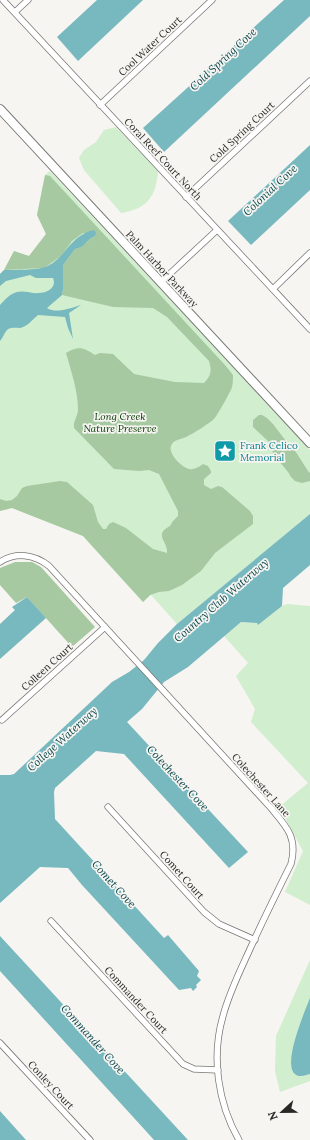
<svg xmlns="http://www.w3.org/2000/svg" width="310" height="1140" font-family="Lora,serif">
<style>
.green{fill:#d1eece}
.forest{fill:#a6c9a2}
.water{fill:#78b8bf}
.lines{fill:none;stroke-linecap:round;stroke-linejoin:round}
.street-casing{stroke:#797875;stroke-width:7}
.secondary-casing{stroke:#797875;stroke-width:10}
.street{stroke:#fff;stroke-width:5.5}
.secondary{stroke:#fff;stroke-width:8}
.labels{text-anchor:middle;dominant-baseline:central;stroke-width:3.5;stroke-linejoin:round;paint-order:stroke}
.street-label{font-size:10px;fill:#282826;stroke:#f6f5f1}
.park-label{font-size:10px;font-style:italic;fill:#043702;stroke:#f6f5f1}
.culture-label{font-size:10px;fill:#0d838f;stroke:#f6f5f1;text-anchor:start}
.water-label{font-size:11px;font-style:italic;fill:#08454b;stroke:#f6f5f1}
</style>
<rect width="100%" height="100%" fill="#f6f5f1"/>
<g class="green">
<path d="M116,127l42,44c-2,26 -11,38 -37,42l-37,-43 -5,-12 5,-8 12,-8 8,-12z"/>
<polygon points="50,171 310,450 310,514 177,624 151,595 143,602 83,536 12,508 0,511 0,274 4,270 14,251 29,256 46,234 37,215 45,175"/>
<polygon points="287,604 310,606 310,905 285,892 303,851 279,807 308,783 251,722 255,709 236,676 248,663 224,636 241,622 257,623 258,625 282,606"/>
<polygon points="310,960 310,1081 280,1092 275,1071 276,1036"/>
</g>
<g class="forest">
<path d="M45,175l5,1 175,189 8,10c0,4 0,8 -1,12 -1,4 -15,29 -18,32 -4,4 -20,14 -26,17 -4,3 -13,3 -16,8 -6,8 9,23 17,25 5,1 10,-2 14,-5l5,2 3,5v2l-7,6v6l7,4 7,-3 4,1 28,24 3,5v8l-38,29 -14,18 -19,14 -13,6 -10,1 -9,3 -7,7 -60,-66 -71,-28 -12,3v-12l6,2 6,-1 5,-4 5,-8 5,-2 33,-5 7,1 26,23 5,17 5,7h3l3,-5 4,-2 13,6 27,21 14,4c1,-12 -14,-18 3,-27l3,-5 5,-5v-5l-19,-37 -10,-4 -10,1 -25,-2 -40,-41c-1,-7 4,-12 4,-19 0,-18 -7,-38 -12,-56 12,-7 17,-6 29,2l5,-2 13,1 21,20 41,8 29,1c7,-7 8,-12 5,-22l-42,-44 -14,-9 -40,-1 -51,-12 1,-6v-24l12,-16c9,-1 12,-9 20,-13l-12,-3 -11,8 -11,15 -17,12 -40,2 10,-19 15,5 17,-22 -9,-19z"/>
<polygon points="259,415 262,415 267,418 273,424 286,441 294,449 308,471 310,473 310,481 302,483 295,481 291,477 288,472 274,455 268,441 253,427 253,420"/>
<polygon points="15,562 32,562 41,567 95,627 72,647 27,597 16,603 0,585 0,568"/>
</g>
<g class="water">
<polygon points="97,0 143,0 78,61 57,37"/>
<polygon points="284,0 310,0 310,16 164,152 143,128"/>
<polygon points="310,145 310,190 251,245 228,221"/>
<path d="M93,230l3,2 -1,4c-9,4 -10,12 -20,13l-12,16v24l-1,6 -15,13c9,6 24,0 34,-3l-12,8 4,26 -5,-11 -3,-11 -27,-2c-5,4 -11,12 -18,13 -4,0 -10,-1 -13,2 -3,3 -4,8 -7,11v-36c5,-5 9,-11 17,-13 8,-2 15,2 22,1 9,0 18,-6 14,-15h-17l-6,-3 -24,6 -6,5v-12l4,-4c9,0 34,0 41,-3 20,-7 23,-30 48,-37z"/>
<polygon points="310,514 310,565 283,588 282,606 258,625 257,623 241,622 188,667 164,682 142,709 127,722 248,852 229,868 124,754 96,751 55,788 54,792 55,819 164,938 168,935 199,971 197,976 201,980 196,985 197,987 193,991 191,988 179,990 82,885 68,868 40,867 0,903 0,775 10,775 14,774 112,682 129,672 144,660 158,643 177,624"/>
<polygon points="27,597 46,618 0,659 0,624 15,610 12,607"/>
<polygon points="0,936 188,1140 154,1140 145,1130 0,971"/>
<path d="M310,998v76c-4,1 -11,4 -15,0 -13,-10 10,-63 15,-76z"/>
<polygon points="0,1111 26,1140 0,1140"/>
</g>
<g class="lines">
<g class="street-casing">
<g id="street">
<polyline points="3,0 310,329"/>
<polyline points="15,12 28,0"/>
<polyline points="100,105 212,0"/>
<polyline points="186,197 310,81"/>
<polyline points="161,282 217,230"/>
<polyline points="273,289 310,253"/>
<path d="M0,562c16,-10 34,-8 49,4l221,241c16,19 28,30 21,57 -14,28 -28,56 -41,85 -10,22 -21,44 -27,67 -12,41 -5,88 16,124"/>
<polyline points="2,720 105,627"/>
<polyline points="108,807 204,912 219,924 255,940"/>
<polyline points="51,921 183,1064 194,1069 218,1070"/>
<polyline points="0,1043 90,1140"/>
</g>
</g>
<g class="secondary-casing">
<polyline id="secondary" points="0,109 310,443"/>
</g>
<use href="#street" class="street"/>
<use href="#secondary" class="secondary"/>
</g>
<defs>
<g id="sight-square" transform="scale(1.15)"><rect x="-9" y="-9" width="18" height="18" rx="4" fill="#0f9aa8" stroke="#f6f5f1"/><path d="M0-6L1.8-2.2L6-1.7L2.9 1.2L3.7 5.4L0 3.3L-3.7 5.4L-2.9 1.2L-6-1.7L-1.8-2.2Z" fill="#fff"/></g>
</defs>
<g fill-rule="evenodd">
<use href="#sight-square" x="225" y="451"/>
</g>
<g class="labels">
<g class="street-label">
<text transform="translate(150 46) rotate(-43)">Cool Water Court</text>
<text transform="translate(242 132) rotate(-43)">Cold Spring Court</text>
<text transform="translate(163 159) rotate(47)">Coral Reef Court North</text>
<text transform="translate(162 269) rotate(47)">Palm Harbor Parkway</text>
<text transform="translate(47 667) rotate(-42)">Colleen Court</text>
<text transform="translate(261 785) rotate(48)">Colechester Lane</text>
<text transform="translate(182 875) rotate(48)">Comet Court</text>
<text transform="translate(136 1000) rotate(47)">Commander Court</text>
<text transform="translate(51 1085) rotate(47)">Conley Court</text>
</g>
<g class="park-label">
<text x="120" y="416">Long Creek<tspan x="120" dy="12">Nature Preserve</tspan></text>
</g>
<g class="culture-label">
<text x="240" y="445">Frank Celico<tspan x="240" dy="12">Memorial</tspan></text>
</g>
<g class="water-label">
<text transform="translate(223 59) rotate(-43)">Cold Spring Cove</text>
<text transform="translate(270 190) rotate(-43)">Colonial Cove</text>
<text transform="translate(221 600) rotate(-41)">Country Club Waterway</text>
<text transform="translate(62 739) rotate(-42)">College Waterway</text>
<text transform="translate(178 778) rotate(47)">Colechester Cove</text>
<text transform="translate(114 884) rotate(48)">Comet Cove</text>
<text transform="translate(93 1039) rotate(48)">Commander Cove</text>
</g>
</g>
<g transform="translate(282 1112) rotate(248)" stroke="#f6f5f1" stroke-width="3" paint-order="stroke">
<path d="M0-3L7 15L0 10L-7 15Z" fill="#282826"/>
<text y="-6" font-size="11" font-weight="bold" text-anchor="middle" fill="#282826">N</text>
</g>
</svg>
